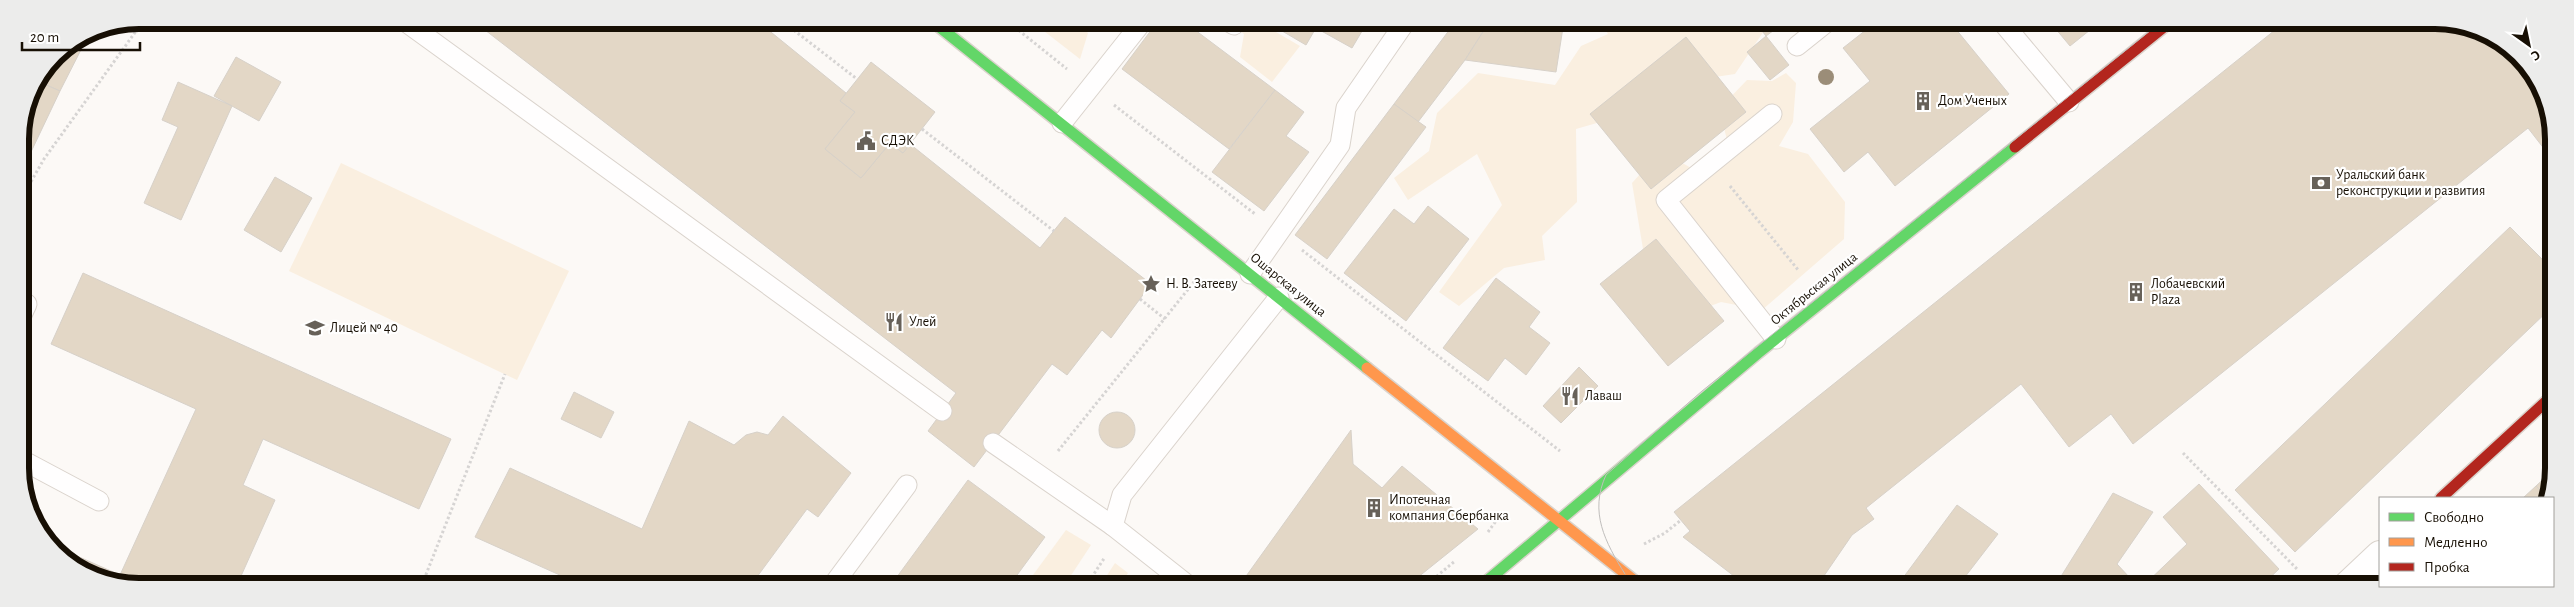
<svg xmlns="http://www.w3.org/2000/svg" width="2574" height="607" font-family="'Alegreya Sans',sans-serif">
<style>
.green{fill:#faefe0}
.building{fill:#e3d7c6;stroke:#d7d1c9}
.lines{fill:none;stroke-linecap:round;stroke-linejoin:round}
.lane-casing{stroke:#dad3cc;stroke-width:21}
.street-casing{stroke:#dad3cc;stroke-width:30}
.fast-casing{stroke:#dad3cc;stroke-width:14}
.slow-casing{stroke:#dad3cc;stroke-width:14}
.jam-casing{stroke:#dad3cc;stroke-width:14}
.path{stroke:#d6d4d3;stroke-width:3;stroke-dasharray:2.5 2.5;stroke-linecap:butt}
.lane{stroke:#fffefe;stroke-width:19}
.street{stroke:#fffefe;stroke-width:28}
.fast{stroke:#63d668;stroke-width:11}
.slow{stroke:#ff974d;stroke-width:11}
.jam{stroke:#b3261e;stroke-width:11}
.tram{stroke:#c0bebc;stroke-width:1}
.tree{fill:#9b8d78}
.labels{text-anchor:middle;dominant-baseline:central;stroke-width:4.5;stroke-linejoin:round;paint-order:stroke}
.poi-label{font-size:14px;fill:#170f04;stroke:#fff;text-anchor:start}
.street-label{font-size:14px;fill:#170f04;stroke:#fff}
.rim{fill:none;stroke:#170f04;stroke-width:6}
</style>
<rect width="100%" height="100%" fill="#fcf9f6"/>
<g class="green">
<polygon points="1031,21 1074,21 1088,33 1080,59"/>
<polygon points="1225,21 1257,21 1300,46 1272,82 1240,57 1244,34"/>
<polygon points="1600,21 1770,22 1735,74 1642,88 1635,112 1576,129 1577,202 1542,236 1545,260 1504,268 1459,306 1439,292 1502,205 1477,154 1408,200 1394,178 1429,151 1437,113 1478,73 1555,85 1581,46 1608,34"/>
<polygon points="1786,73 1796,83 1793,122 1779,146 1808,154 1845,202 1844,239 1762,310 1721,302 1697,311 1645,261 1632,183 1661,151 1709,178 1732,159 1719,109 1747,80 1772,81"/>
<polygon points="341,163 569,271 517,380 289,271"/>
<polygon points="1066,530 1091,545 1064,586 1050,586 1033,575"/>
<polygon points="1115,563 1128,573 1120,586 1100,586"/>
</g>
<g class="building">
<polygon points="472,20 763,21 761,24 846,93 840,101 855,112 825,149 861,178 890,143 903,153 910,144 1040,248 1065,217 1151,284 1111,338 1102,330 1067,375 1052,364 974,467 928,431 956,393"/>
<polygon points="1158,21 1183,21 1275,90 1229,149 1122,69"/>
<polygon points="1265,21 1320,21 1306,45"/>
<polygon points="1320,21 1368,21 1352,48 1316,28"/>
<polygon points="1456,21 1488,24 1465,60 1418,122 1394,104"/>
<polygon points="1528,21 1564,21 1556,72 1465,60 1488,24 1526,32"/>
<polygon points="1755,22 1785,22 1766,36"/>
<polygon points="1868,22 1950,22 2009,94 1895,186 1868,152 1844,172 1810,129 1870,81 1843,48 1871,26"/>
<polygon points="2050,22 2100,22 2070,46"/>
<polygon points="2285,22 2458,22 2519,55 2552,115 2552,159 2528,128 2133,444 2111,414 2069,447 2021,384 1866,508 1874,519 1852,535 1817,586 1747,586 1683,537 1690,531 1674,512"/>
<polygon points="90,32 60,91 37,81 55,55"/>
<polygon points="1766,36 1789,65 1770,80 1747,52"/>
<polygon points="1686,37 1746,112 1651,189 1590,114"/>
<polygon points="236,57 281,82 259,121 214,96"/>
<polygon points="871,62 935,112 903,153 890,143 861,178 825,149 855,112 840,101"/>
<polygon points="37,81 60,91 20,175 20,131 29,93"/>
<polygon points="178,82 232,106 181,220 144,203 178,127 162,120"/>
<polygon points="1275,90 1304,112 1286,136 1309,152 1264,211 1212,172"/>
<polygon points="1394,104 1426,127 1327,259 1295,235"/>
<polygon points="275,177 312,198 281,252 244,230"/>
<polygon points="1428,206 1469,239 1406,321 1344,273 1394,209 1414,224"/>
<polygon points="2510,227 2552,269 2552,307 2295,552 2235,490"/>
<polygon points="1656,239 1724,321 1668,366 1600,284"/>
<polygon points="83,273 451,439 419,509 263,439 243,485 275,500 237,585 116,585 55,552 50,544 120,575 196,409 51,344"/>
<polygon points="1496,278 1540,312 1529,327 1550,343 1526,375 1505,358 1488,381 1443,348"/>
<polygon points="1579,367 1598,386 1561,423 1543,406"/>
<polygon points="574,392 614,412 601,438 561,419"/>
<circle cx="1117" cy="430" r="18"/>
<polygon points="783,416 851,473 818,517 807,509 751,585 582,585 475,537 510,468 642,529 689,421 734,445 746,435 757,432 768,435"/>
<polygon points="1351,430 1353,464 1382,488 1402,466 1478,529 1407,586 1239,586"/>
<polygon points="2552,471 2552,491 2548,498 2536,486"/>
<polygon points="968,480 1045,537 1009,586 891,585"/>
<polygon points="2199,484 2279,569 2260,587 2142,587 2187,544 2163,517"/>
<polygon points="2536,486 2548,498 2523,498"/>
<polygon points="2113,493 2153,512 2117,564 2130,578 2120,586 2051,586 2060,578"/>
<polygon points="1957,505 1998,534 1958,586 1897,586"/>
</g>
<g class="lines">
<g class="lane-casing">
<g id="lane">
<polyline points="403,20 942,411"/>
<polyline points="1227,21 1234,25 1236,21"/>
<polyline points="2002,22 2069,102"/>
<polyline points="1797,46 1827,22"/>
<polyline points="1772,114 1666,200 1776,339"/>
<polyline points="1062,123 1143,21"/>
<polyline points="1250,274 1340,145 1346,108 1406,21"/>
<polyline points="21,300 27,304 21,317"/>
<polyline points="993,443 1113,526"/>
<polyline points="22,460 99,501"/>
<polyline points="833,585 907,485"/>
<polyline points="1189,586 1113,526 1122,495 1279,297"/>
</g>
</g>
<g class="street-casing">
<polyline id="street" points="2346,587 2380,555"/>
</g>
<g class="fast-casing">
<g id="fast">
<polyline points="932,21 1367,368"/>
<polyline points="1481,586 1758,353 2015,147"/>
</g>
</g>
<g class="slow-casing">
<polyline id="slow" points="1367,368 1641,586"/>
</g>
<g class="jam-casing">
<g id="jam">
<polyline points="2015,147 2170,22"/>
<polyline points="2441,498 2552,396"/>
</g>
</g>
<g class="path">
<polyline points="782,21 857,79"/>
<polyline points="1007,21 1067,69"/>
<polyline points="1114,105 1255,214"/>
<polyline points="922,129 1054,231"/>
<polyline points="1730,186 1799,271"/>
<polyline points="21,199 44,159 144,20"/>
<polyline points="1302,250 1560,451"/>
<polyline points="1140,299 1165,319"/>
<polyline points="1058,451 1198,277"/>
<polyline points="2183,453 2297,569"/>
<polyline points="1488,532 1499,517"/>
<polyline points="1644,544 1665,533 1681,520"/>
<polyline points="1545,578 1553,583"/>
<polyline points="435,585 425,577 505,374"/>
<polyline points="1086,586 1105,557"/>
<polyline points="1425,586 1455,561"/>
</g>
<use href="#lane" class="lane"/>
<use href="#street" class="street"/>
<use href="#fast" class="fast"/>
<use href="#slow" class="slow"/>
<use href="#jam" class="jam"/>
<path class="tram" d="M1625,574c-20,-32 -36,-62 -19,-99l96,-84 459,-369"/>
</g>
<circle class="tree" cx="1826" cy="77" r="8"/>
<defs>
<g id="building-bare" transform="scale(1.5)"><path d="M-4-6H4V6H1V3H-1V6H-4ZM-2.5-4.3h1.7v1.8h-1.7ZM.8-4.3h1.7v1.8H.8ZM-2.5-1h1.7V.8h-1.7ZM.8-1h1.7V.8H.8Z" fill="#676159" stroke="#fff" stroke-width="2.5" paint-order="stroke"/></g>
<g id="civic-bare" transform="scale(1.5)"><path d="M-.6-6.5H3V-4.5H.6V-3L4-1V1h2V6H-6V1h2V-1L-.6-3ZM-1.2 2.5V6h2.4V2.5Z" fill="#676159" stroke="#fff" stroke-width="2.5" paint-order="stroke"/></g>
<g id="bank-bare" transform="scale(1.5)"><path d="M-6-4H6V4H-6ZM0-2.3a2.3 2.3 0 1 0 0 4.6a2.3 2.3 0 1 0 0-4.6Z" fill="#676159" stroke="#fff" stroke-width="2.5" paint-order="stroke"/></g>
<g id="sight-bare" transform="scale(1.5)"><path d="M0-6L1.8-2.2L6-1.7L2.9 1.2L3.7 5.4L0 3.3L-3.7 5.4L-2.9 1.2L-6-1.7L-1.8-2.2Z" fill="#676159" stroke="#fff" stroke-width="2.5" paint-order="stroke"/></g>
<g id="restaurant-bare" transform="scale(1.5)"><path d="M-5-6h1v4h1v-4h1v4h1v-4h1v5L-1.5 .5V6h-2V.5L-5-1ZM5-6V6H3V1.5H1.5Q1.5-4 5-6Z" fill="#676159" stroke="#fff" stroke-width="2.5" paint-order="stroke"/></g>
<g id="school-bare" transform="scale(1.5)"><path d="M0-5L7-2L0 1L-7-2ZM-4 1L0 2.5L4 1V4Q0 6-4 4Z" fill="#676159" stroke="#fff" stroke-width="2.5" paint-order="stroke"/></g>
</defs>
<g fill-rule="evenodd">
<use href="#building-bare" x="1923" y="101"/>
<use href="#civic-bare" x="866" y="141"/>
<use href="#bank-bare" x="2321" y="183"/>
<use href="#sight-bare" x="1151" y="284"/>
<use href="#building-bare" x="2136" y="292"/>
<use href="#restaurant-bare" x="894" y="322"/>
<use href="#school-bare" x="315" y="328"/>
<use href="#restaurant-bare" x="1570" y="396"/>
<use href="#building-bare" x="1374" y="508"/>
</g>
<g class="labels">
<g class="poi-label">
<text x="1938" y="101">Дом Ученых</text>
<text x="881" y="141">СДЭК</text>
<text x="2336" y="175">Уральский банк<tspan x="2336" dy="16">реконструкции и развития</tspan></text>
<text x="1166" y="284">Н. В. Затееву</text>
<text x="2151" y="284">Лобачевский<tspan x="2151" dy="16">Plaza</tspan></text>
<text x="909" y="322">Улей</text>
<text x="330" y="328">Лицей № 40</text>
<text x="1585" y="396">Лаваш</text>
<text x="1389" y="500">Ипотечная<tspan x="1389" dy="16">компания Сбербанка</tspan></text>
</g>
<g class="street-label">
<text transform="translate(1288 285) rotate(39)">Ошарская улица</text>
<text transform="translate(1814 289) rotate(-39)">Октябрьская улица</text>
</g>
</g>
<path d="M0 0H2574V607H0ZM139 29H2435A110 110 0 0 1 2545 139V468A110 110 0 0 1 2435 578H139A110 110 0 0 1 29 468V139A110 110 0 0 1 139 29Z" fill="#ececeb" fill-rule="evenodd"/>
<path class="rim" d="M139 29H2435A110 110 0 0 1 2545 139V468A110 110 0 0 1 2435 578H139A110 110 0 0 1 29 468V139A110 110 0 0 1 139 29Z"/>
<rect x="2379" y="497" width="175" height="90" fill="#ffffff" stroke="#a29f9b"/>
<rect x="2389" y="513" width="25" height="8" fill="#63d668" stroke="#a29f9b"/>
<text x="2424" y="522" font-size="15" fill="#170f04">Свободно</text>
<rect x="2389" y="538" width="25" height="8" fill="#ff974d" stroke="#a29f9b"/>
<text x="2424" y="547" font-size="15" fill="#170f04">Медленно</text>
<rect x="2389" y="563" width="25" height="8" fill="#b3261e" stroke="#a29f9b"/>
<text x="2424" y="572" font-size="15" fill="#170f04">Пробка</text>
<g transform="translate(2529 45) rotate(147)" stroke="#ffffff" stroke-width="4" paint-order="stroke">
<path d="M0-4L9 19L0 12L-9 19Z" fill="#170f04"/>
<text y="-8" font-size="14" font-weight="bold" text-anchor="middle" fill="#170f04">С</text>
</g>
<path d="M22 42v8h118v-8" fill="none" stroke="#170f04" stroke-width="2.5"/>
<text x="30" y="42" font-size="15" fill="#170f04" stroke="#ffffff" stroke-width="4" paint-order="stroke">20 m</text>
</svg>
